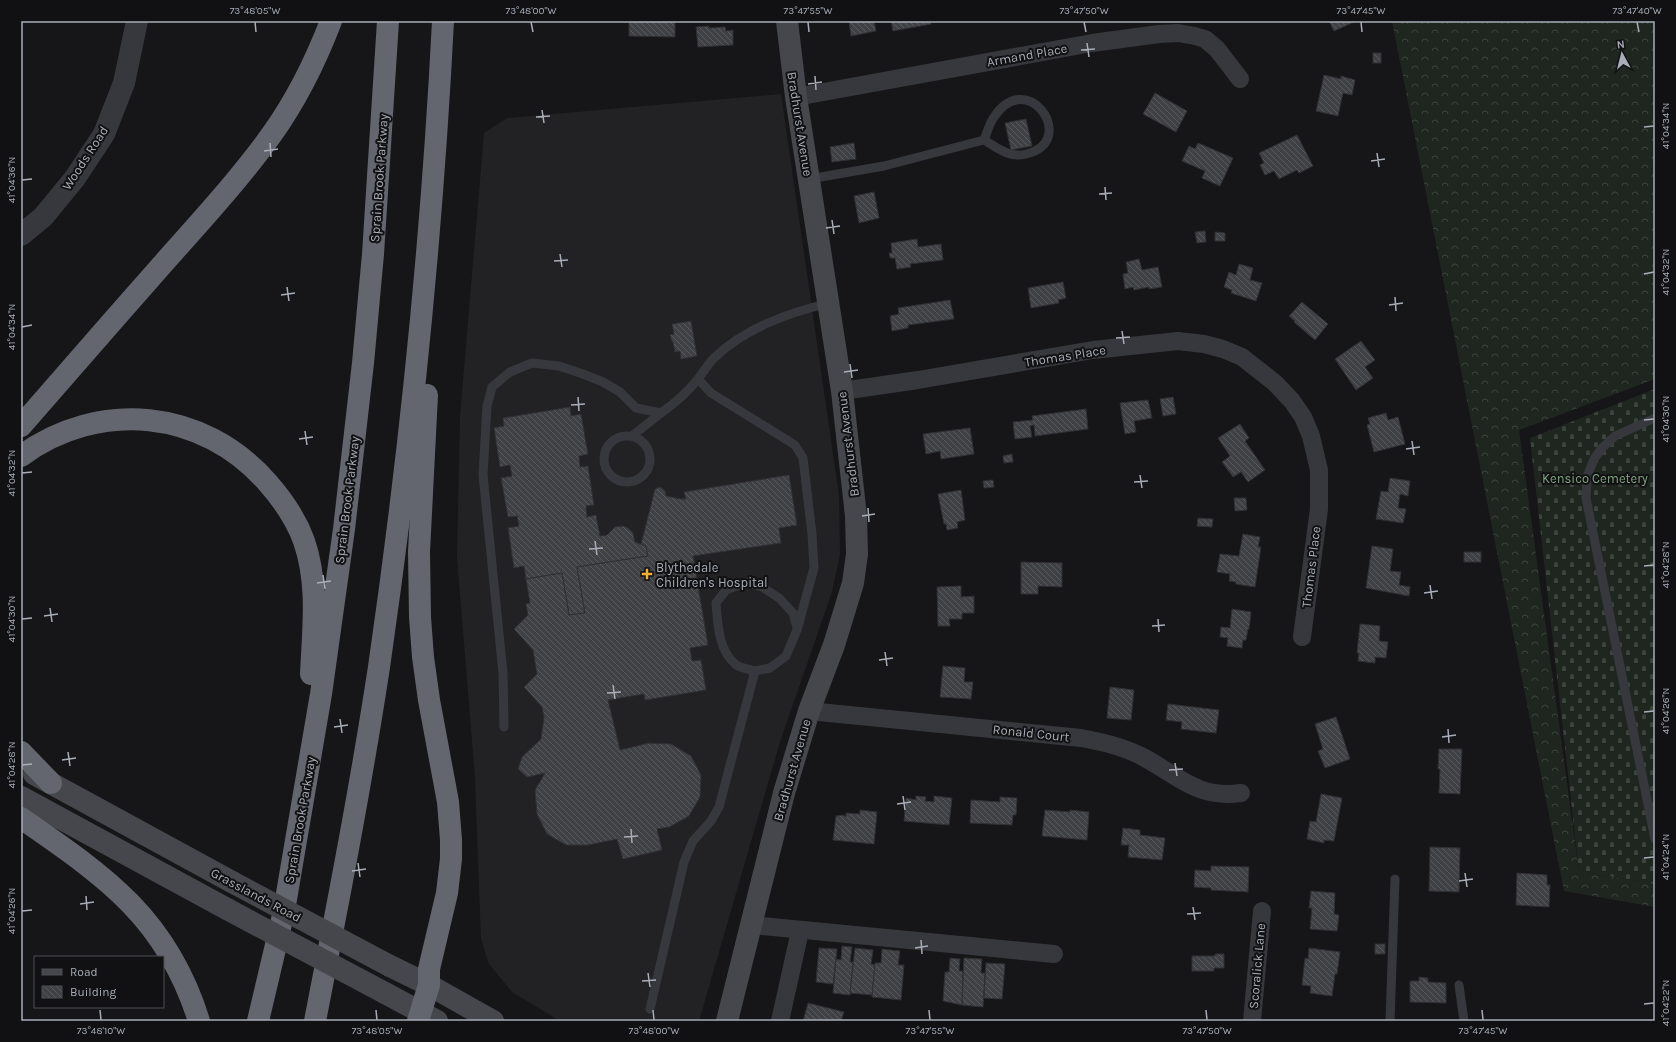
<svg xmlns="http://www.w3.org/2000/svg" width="1676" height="1042" font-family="Karla,sans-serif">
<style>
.built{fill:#222225}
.forest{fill:url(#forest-crowns)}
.cemetery{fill:url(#cemetery-stones)}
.building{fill:url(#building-back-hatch);stroke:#303034}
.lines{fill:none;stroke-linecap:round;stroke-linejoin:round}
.service{stroke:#37383d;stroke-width:9}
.minor{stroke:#37383d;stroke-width:18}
.tertiary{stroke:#37383d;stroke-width:22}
.secondary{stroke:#45474d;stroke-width:22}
.motorway{stroke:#63666e;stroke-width:22}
.secondary-bridge{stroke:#45474d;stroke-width:22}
.ticks{fill:none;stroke:#a8adb8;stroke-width:1.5}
.poi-dot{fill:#f2b134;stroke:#111113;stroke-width:1.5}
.labels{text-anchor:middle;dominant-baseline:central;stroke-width:4;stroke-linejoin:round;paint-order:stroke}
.street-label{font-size:13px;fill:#a8adb8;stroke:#111113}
.park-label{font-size:13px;fill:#7fa381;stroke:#111113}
.poi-label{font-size:13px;fill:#a8adb8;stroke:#111113;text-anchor:start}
.neatline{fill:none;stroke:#a8adb8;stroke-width:1.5}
.ticks-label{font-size:10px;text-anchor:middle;fill:#a8adb8}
</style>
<defs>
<pattern id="forest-crowns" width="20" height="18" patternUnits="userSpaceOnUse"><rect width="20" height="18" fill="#1e261f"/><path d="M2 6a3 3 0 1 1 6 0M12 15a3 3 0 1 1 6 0" fill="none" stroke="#3c433d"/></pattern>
<pattern id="cemetery-stones" width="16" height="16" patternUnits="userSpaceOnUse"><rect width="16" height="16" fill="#1e261f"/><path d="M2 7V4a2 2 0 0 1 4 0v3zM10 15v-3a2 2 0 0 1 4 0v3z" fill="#3c433d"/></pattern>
<pattern id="building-back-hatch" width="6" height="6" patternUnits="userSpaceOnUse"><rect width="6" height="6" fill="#404145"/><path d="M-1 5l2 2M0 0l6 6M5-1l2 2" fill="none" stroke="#595a5e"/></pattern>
</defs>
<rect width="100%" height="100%" fill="#161618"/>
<polygon class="built" points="781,94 839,495 840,554 832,592 780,742 699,1021 560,1021 512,992 489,964 481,939 475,778 457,557 460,416 484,133 507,118"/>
<polygon class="forest" points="1392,21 1655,21 1655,379 1519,430 1579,871 1655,884 1655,907 1564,891"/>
<polygon class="cemetery" points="1655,389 1655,884 1579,871 1530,438"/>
<g class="building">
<polygon points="629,21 675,21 675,37 629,36"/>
<polygon points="849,21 876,21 874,21 876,31 851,36"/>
<polygon points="891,21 930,21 931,24 893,31"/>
<polygon points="1329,21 1353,21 1354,22 1334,31"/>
<polygon points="709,26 709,28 725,27 726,31 733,30 733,45 698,47 696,27"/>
<rect x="1373" y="53" width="8" height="10"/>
<polygon points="1324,75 1341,79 1341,76 1355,80 1352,95 1343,93 1338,116 1316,111"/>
<polygon points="1155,93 1187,111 1176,132 1143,114"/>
<polygon points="1026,119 1032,146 1011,150 1005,123"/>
<polygon points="1297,135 1313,166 1299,173 1297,170 1279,179 1274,171 1265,175 1260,165 1264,163 1259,153"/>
<polygon points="854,143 856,159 832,162 830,147"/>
<polygon points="1198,143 1233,158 1220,186 1202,178 1205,171 1182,161 1189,146 1195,149"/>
<polygon points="874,192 879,218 859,223 854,196"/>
<polygon points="1205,231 1206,242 1197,243 1195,232"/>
<polygon points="1215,232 1225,233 1225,241 1215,241"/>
<polygon points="917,239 918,247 941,244 943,260 910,264 911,267 897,269 895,258 890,258 889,253 892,253 891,243"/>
<polygon points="1139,259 1142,270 1158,267 1162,287 1149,289 1149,287 1134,290 1133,287 1125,289 1123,274 1128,273 1126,262"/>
<polygon points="1239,264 1253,268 1250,280 1262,283 1256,301 1231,293 1232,290 1224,287 1229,272 1236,275"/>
<polygon points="1063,282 1066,298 1058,300 1059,303 1031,308 1028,288"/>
<polygon points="950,300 954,319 908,325 908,328 892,331 890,316 899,314 898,308"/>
<polygon points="1302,302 1328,324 1315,340 1294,322 1295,321 1289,316"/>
<polygon points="691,321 697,356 681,359 680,351 675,352 673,342 672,342 670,335 674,334 672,324"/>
<polygon points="1361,341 1375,360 1365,367 1373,378 1356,390 1335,359"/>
<polygon points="1173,397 1176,414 1163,416 1160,399"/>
<polygon points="1148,400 1152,418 1134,421 1136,432 1125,434 1120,403"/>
<polygon points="570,407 571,416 581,414 588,454 579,456 580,467 588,466 594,505 586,506 587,517 596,515 600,536 607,535 615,527 623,526 628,528 633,533 635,542 646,546 648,556 577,567 585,613 569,615 562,573 526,579 524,566 514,568 508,528 519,526 517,516 508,517 501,478 512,476 510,465 500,467 494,428 504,426 503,418"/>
<polygon points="1086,409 1088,429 1035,436 1034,425 1030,426 1032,437 1015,439 1013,422 1033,420 1032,416"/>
<polygon points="1386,413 1388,420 1398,417 1405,444 1374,452 1367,425 1370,424 1368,418"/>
<polygon points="1240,424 1249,438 1245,441 1265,470 1248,482 1241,472 1233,477 1222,462 1230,456 1218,438"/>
<polygon points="970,428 974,454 941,459 940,451 926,454 923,434"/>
<polygon points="1012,454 1013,462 1004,463 1003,456"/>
<polygon points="789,475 797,525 779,528 781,543 693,556 708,645 690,648 692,661 701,660 706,690 645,700 644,694 608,700 620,750 649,743 671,744 691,756 701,775 700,797 689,816 669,827 657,829 662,850 623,859 617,839 588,845 566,845 547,834 537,814 535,790 545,773 527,777 518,769 522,757 541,739 544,717 542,707 524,687 537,674 533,650 514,629 528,615 526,604 530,603 526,579 562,573 569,615 585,613 577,567 648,556 646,546 641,544 655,489 660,487 665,491 666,496 681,499 686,499 684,492"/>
<polygon points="1390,478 1410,481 1408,496 1400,494 1398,508 1406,509 1403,523 1376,519 1381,491 1388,492"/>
<polygon points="993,480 994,487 984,488 983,481"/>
<polygon points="961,490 965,520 957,522 958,528 947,530 946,524 944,524 938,494"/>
<polygon points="1234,498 1246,498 1247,510 1235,511"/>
<polygon points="1198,518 1213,519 1212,527 1197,526"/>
<polygon points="1243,534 1260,537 1258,547 1261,547 1255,587 1236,584 1236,582 1229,581 1230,574 1217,572 1220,554 1239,556"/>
<polygon points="1372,546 1393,549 1390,571 1401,572 1399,585 1410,587 1409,596 1366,588"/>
<rect x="1464" y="552" width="17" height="10"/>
<polygon points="1021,562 1062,563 1062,587 1038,586 1038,594 1021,594"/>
<polygon points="961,586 961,597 974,596 974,613 962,613 962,619 949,619 950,626 938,626 937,587"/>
<polygon points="1232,609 1251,612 1249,629 1248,629 1246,640 1243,640 1242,648 1227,646 1228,638 1220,637 1221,627 1230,628"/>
<polygon points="1360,624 1380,626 1379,641 1388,642 1386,658 1375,657 1375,663 1358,661 1359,653 1357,653"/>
<polygon points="943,666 965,668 964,682 973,682 971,699 940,697"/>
<polygon points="1110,687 1134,690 1131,720 1107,718"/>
<polygon points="1168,704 1219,710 1216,733 1181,729 1182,722 1166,720"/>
<polygon points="1336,717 1350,759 1325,768 1318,751 1323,749 1315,724"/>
<polygon points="1439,749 1462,749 1460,794 1439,793 1440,769 1438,769"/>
<polygon points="1321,794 1342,798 1334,841 1324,840 1324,843 1307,839 1310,821 1316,822"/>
<polygon points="916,796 926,797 925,801 934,802 934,796 952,798 949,825 904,821 906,798 916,800"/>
<polygon points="1000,797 1017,798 1016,815 1013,815 1012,825 970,823 971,800 1000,802"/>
<polygon points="860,810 877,812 874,844 833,840 836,816 843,815 846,817 846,813 860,814"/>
<polygon points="1045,810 1070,812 1070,810 1089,812 1087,840 1042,836"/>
<polygon points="1123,828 1140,830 1140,835 1165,838 1162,860 1128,857 1129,845 1121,845"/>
<polygon points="1430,847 1460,848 1459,892 1429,891"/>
<polygon points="1211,866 1249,867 1248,892 1211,890 1211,888 1194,887 1195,870 1211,871"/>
<polygon points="1517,873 1547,875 1547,885 1550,885 1549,907 1516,905"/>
<polygon points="1311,891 1335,893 1334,914 1339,915 1337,931 1310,929 1312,908 1309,908"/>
<rect x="1375" y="944" width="10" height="10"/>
<polygon points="842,946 852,947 850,962 853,962 850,995 833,993 836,959 841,960"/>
<polygon points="819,948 837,949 833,984 816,982"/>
<polygon points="855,948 873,950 871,964 875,965 872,995 850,993"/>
<polygon points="1309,948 1340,952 1337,974 1335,974 1332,996 1310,993 1311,986 1302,985 1305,958 1308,959"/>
<polygon points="882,949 900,951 898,965 904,965 901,1000 872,997 875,963 881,963"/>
<polygon points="1215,954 1224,954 1224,968 1214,968 1214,971 1192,971 1192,956 1215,956"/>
<polygon points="950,958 960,959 959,971 963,971 962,1005 943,1001 945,972 949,972"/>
<polygon points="964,958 982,959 981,973 985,973 983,1007 962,1005"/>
<polygon points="986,963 1005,964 1002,999 984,998"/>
<polygon points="1419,977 1428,978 1428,982 1446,983 1446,1003 1410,1002 1410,981 1419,981"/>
<polygon points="808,1003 844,1012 841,1021 803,1021"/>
</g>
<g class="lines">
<g class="service">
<path d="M809,179l75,-13 100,-26c18,11 29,21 51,11 38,-18 -9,-82 -41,-34 -5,7 -7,16 -10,23"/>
<polyline points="1655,418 1615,436 1602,448 1594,459 1587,477 1586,498 1655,839"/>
<polyline points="632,436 661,413"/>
<circle cx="627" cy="459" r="23"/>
<path d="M755,671c-6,-2 -16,-3 -20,-7 -17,-15 -17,-40 -19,-61l10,-13 21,-8 15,5 17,11 14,15 4,15"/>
<path d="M504,727l-1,-54 -20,-198 4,-69 5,-19 18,-15 22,-9 27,3 24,8 20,8 17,10 16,16 25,5c14,-10 26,-20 36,-33 6,-7 11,-16 17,-22 31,-30 74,-45 115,-55"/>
<polyline points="1459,985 1464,1021"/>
<polyline points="650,1009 684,862 693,841 711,821 719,807 755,671 770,668 786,656 797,630 814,568 812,534 803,458 795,445 711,393 698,379"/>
<polyline points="1390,1021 1395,879"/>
</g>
<g class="minor">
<polyline points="796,97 1092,43 1159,34 1178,33 1195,36 1205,39 1217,49 1240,79"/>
<polyline points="842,391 918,380 1093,350 1178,341 1204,344 1223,349 1242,357 1275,383 1292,401 1303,417 1311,436 1319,470 1319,509 1302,637"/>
<path d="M809,711l272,27c23,4 44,9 64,20 34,19 54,41 96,35"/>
<polyline points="751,925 1054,954"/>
<polyline points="780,1021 800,931"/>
<polyline points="1252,1021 1262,911"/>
</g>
<polyline class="tertiary" points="21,235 43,217 75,178 104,134 124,83 137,21"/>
<g class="secondary">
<polyline points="34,774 232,882"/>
<polyline points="21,797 227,909"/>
<polyline points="390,966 429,985 493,1021"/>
<polyline points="385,993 437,1021"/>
<polyline points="727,1021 784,793 809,711 834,645 853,583 857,554 856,516 842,391 796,97 787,21"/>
</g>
<g class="motorway">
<path d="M21,426c47,-54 93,-107 140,-160 38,-43 78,-86 111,-132 25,-35 44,-74 59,-113"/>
<path d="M21,456c78,-57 182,-47 246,26 16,18 29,37 37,59 15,44 9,88 7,133"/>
<polyline points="21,752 51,783"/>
<path d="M21,818c84,58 146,100 178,203"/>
<polyline points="258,1021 284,911 293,858 321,694 344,529 363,363 373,254 388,21"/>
<path d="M315,1021c23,-118 46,-236 64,-354 31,-214 53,-430 64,-646"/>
<polyline points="418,1021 429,985 429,969 447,893 451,859 451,840 448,802 429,700 423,657 420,617 419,552 427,395"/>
</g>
<g class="secondary-bridge">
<polyline points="232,882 390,966"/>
<polyline points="227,909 385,993"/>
</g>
</g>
<path class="ticks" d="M255,22l1,10M531,22l2,10M808,22l1,10M1084,22l2,10M1361,22l1,10M1637,22l2,10M1087,43l2,14M1081,50l14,-1M815,76l1,14M808,84l14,-2M542,110l2,13M536,117l14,-1M1644,127l10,-1M270,143l1,14M264,151l14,-2M1377,153l2,14M1371,161l14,-2M22,180l10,-1M1105,187l1,13M1099,194l13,-1M832,220l2,14M826,228l14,-2M560,254l2,13M554,261l14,-1M1644,274l10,-2M287,287l2,14M281,295l14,-2M1395,297l1,14M1389,305l14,-2M22,327l10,-2M1122,331l2,13M1116,338l14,-1M850,364l2,14M844,372l14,-2M578,397l1,14M571,405l14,-1M1644,420l10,-1M305,431l2,14M299,439l14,-2M1412,441l2,14M1406,449l14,-2M22,473l10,-1M1140,475l2,13M1134,482l14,-1M868,508l1,14M862,516l13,-2M595,541l2,14M589,549l14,-1M1644,566l10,-1M323,575l2,14M317,583l14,-2M1430,585l2,14M1424,593l14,-2M50,608l2,14M44,616l14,-2M22,619l10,-1M1158,619l1,13M1152,626l13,-1M885,652l2,14M879,660l14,-2M613,685l2,14M607,693l14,-1M1644,712l10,-1M340,719l2,14M334,727l14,-2M1448,729l1,14M1442,737l14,-2M68,752l2,14M62,760l14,-2M1175,763l2,13M22,765l10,-1M1169,770l14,-1M903,796l2,14M897,804l14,-2M631,829l1,14M624,837l14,-1M1644,858l10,-1M358,863l2,14M352,871l14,-2M1465,873l2,14M1459,881l14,-2M86,896l1,14M80,904l14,-2M1193,907l2,13M22,911l10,-1M1187,914l14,-1M921,940l1,14M915,948l13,-2M648,973l2,14M642,981l14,-1M1644,1004l10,-1M100,1010l1,10M376,1010l1,10M653,1010l1,10M929,1010l1,10M1206,1010l1,10M1482,1010l1,10"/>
<path class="poi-dot" d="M645 568h4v4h4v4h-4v4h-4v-4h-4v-4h4z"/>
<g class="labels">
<g class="street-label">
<text transform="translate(1027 55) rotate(-10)">Armand Place</text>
<text transform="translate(800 124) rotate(81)">Bradhurst Avenue</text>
<text transform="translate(85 158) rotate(-57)">Woods Road</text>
<text transform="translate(379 178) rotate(-86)">Sprain Brook Parkway</text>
<text transform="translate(1065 356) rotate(-9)">Thomas Place</text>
<text transform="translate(848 444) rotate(-97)">Bradhurst Avenue</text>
<text transform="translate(347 500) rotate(-83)">Sprain Brook Parkway</text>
<text transform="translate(1311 567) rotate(-83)">Thomas Place</text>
<text transform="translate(1031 733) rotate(6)">Ronald Court</text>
<text transform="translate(792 770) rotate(-74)">Bradhurst Avenue</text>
<text transform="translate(300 820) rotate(-80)">Sprain Brook Parkway</text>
<text transform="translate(256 895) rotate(28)">Grasslands Road</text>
<text transform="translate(1257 966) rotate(-85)">Scoralick Lane</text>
</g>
<g class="park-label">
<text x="1595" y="478">Kensico Cemetery</text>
</g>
<g class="poi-label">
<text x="656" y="567">Blythedale<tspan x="656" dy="15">Children's Hospital</tspan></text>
</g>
</g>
<rect width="1676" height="1042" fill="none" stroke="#111113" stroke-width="44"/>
<rect x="34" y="956" width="130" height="52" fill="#111113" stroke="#4d4f55"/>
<rect x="42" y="969" width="20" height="6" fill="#45474d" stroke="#4d4f55"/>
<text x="70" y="976" font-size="12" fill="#a8adb8">Road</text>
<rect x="42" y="986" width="20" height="12" fill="url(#building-back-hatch)" stroke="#4d4f55"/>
<text x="70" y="996" font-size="12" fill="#a8adb8">Building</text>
<g transform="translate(1622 54) rotate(353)" stroke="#111113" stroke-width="3" paint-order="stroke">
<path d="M0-3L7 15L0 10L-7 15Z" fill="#a8adb8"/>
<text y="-6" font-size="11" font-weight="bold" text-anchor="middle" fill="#a8adb8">N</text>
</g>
<rect x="22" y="22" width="1632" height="998" class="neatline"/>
<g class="ticks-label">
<text x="255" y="14">73°48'05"W</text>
<text x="531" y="14">73°48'00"W</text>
<text x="808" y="14">73°47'55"W</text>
<text x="1084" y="14">73°47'50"W</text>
<text x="1361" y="14">73°47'45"W</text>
<text x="1637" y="14">73°47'40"W</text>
<text transform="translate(1665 126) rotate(-90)" y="4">41°04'34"N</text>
<text transform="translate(11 180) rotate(-90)" y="4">41°04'36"N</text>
<text transform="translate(1665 272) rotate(-90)" y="4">41°04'32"N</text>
<text transform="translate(11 327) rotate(-90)" y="4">41°04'34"N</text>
<text transform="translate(1665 419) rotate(-90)" y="4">41°04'30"N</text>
<text transform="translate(11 473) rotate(-90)" y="4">41°04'32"N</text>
<text transform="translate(1665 565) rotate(-90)" y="4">41°04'28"N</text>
<text transform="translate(11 619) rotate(-90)" y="4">41°04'30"N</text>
<text transform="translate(1665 711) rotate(-90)" y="4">41°04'26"N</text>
<text transform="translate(11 765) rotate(-90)" y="4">41°04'28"N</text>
<text transform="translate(1665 857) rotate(-90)" y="4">41°04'24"N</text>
<text transform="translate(11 911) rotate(-90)" y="4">41°04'26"N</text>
<text transform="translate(1665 1003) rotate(-90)" y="4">41°04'22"N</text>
<text x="101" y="1034">73°48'10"W</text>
<text x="377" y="1034">73°48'05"W</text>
<text x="654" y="1034">73°48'00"W</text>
<text x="930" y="1034">73°47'55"W</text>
<text x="1207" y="1034">73°47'50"W</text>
<text x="1483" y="1034">73°47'45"W</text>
</g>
</svg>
